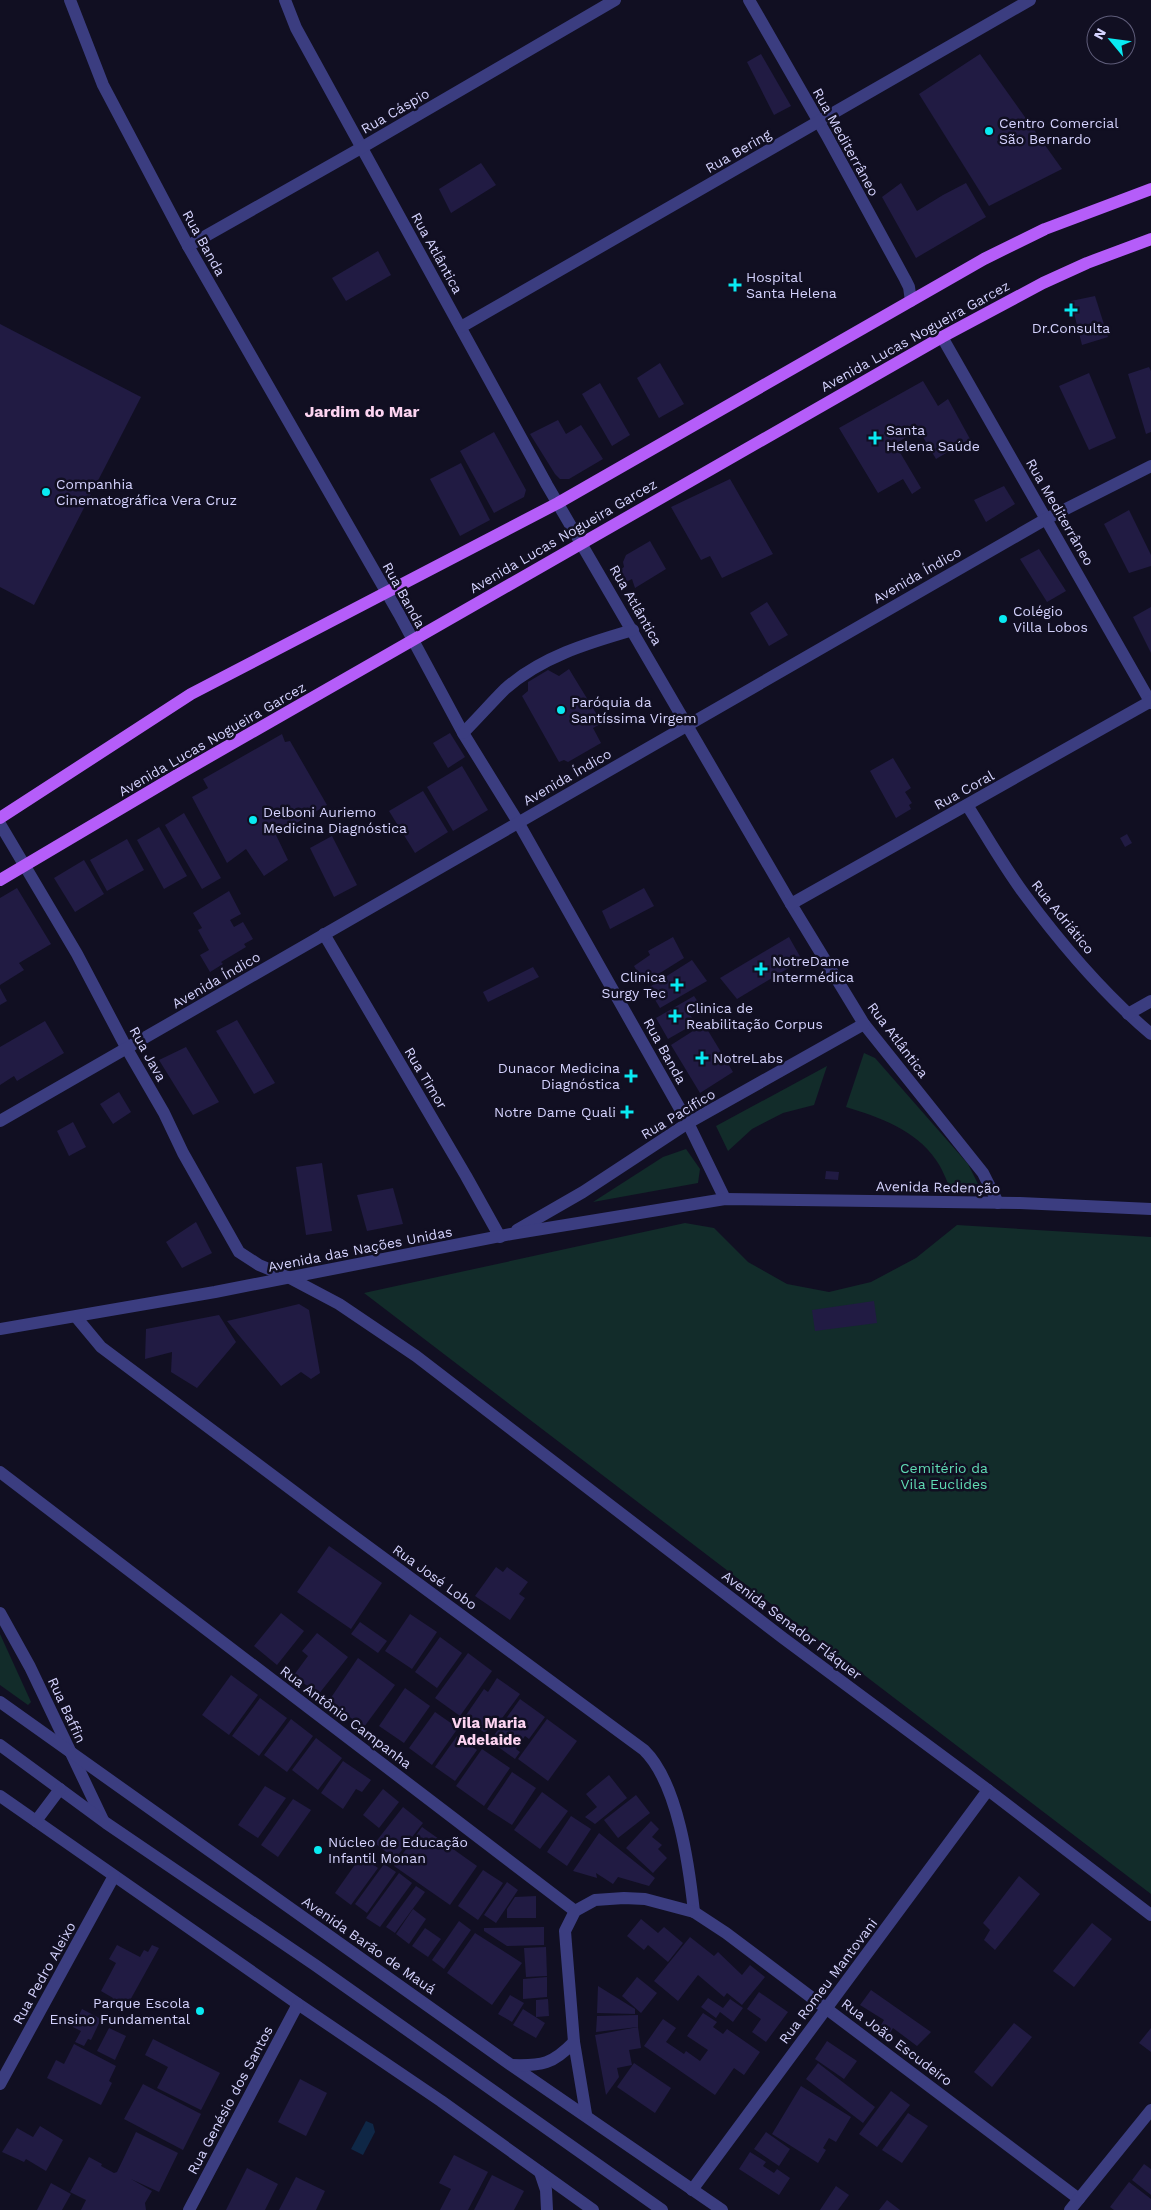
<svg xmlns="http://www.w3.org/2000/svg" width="1151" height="2210" font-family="'Work Sans',sans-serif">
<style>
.green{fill:#122c2a}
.water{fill:#0f2746}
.building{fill:#211b43}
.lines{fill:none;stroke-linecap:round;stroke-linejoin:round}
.minor{stroke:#3b3d80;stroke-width:12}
.major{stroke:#b55df9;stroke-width:12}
.poi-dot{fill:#09eaf2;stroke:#110f22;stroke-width:2}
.labels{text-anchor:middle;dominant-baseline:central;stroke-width:5;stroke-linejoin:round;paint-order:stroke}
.street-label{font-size:14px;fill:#d4d2fd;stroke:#110f22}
.poi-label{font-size:14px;fill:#d4d2fd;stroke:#110f22;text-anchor:start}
.park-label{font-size:14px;fill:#60dbb4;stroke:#110f22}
.neighbourhood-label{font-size:15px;font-weight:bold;fill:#fdd4f1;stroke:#110f22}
.quarter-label{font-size:16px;font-weight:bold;fill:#fdd4f1;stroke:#110f22}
</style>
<rect width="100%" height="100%" fill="#110f22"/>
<g class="green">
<path d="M864,1053l11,5 93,106 10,20 -28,4c-4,-9 -8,-20 -14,-28 -20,-30 -57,-43 -90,-53z"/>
<polygon points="827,1066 814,1105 783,1113 752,1129 728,1151 716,1126"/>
<polygon points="686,1149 700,1169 698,1183 593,1202 663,1157"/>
<polygon points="685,1223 714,1228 748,1262 787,1284 829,1292 871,1282 916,1258 957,1225 1151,1237 1151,1894 364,1293"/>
<polygon points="0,1634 31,1702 28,1705 0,1685"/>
</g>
<polygon class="water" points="366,2121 373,2124 375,2132 363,2155 351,2149"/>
<g class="building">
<polygon points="761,54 791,106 774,115 747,62"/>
<polygon points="980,54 1062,169 989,206 919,94"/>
<polygon points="481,163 496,185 451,213 439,189"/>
<polygon points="901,183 917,211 943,195 966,183 986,217 916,258 882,197"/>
<polygon points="378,251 391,275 346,301 332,278"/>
<polygon points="1095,296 1108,337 1082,345 1071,301"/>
<polygon points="0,324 141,397 34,605 0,587"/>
<polygon points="660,363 684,404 659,418 637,378"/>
<polygon points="1149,367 1151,371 1151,432 1146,434 1128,374"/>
<polygon points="1089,373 1116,438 1089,450 1059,386"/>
<polygon points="923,381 938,406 948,399 970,439 936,459 923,437 918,438 913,433 895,444 921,488 912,494 903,479 878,493 839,428"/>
<polygon points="600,383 630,435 612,446 582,394"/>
<polygon points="558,420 566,434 581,425 603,459 569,479 560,479 555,474 530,434"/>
<polygon points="494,432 526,490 524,497 494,513 460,451"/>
<polygon points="461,463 490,520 460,536 430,479"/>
<polygon points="730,479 773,554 722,578 710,556 701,560 671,507"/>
<polygon points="1004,486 1015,504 986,522 974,500"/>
<polygon points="1129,510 1151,555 1151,566 1129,573 1104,524"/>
<polygon points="650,541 666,569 635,588 632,579 624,583 617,572 624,567 623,562 626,555"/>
<polygon points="1039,549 1066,591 1047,602 1020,559"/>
<polygon points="767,602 788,635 769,646 750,613"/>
<polygon points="1151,607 1151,653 1133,617"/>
<polygon points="569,669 602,723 593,728 601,743 568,762 564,760 559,762 522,696 528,691 528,682 548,670 559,676"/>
<polygon points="450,733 465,757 448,768 433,743"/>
<polygon points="282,734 285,742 290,741 327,805 276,835 288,860 264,876 246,849 227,863 192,797 208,788 203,779"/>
<polygon points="893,758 911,788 905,792 912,803 909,805 911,809 896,818 870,771"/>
<polygon points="462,766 488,810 453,831 427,787"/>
<polygon points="423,791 448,832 415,853 389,811"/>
<polygon points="184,813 221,878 202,889 165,825"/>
<polygon points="159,827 187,876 164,889 137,840"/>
<polygon points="1127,834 1132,843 1125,847 1120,838"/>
<polygon points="332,836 357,885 334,897 310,848"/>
<polygon points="127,839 144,870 107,891 90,860"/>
<polygon points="84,860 104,894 75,912 54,878"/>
<polygon points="17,888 51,944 19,963 24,970 0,985 0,898"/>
<polygon points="644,888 654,906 610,929 602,911"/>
<polygon points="229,891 241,914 230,920 234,927 243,922 253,939 244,944 246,947 221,962 223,964 210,972 200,955 209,950 198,930 202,928 193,913"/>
<polygon points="673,937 684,958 644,983 634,966 650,955 648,951"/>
<polygon points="789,937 802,960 737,999 720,978"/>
<polygon points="692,960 707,981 660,1008 648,988"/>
<polygon points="533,967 539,977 488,1002 483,992"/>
<polygon points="0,988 7,1001 0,1005"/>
<polygon points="694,996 702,1008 690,1015 696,1023 668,1039 656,1018"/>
<polygon points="237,1020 275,1083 254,1094 216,1031"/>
<polygon points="45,1021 64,1053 17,1081 14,1076 0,1085 0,1047"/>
<polygon points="704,1024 733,1072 700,1093 671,1045"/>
<polygon points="186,1047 219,1102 193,1115 159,1060"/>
<polygon points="119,1092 131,1112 113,1124 100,1104"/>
<polygon points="73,1122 86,1147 69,1156 57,1131"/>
<polygon points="322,1163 332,1231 306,1235 296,1167"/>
<polygon points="826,1171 839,1172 838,1180 825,1179"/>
<polygon points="393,1188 403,1224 367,1231 357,1195"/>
<polygon points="196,1222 212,1253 182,1268 166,1242"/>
<polygon points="874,1301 877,1323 815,1331 812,1310"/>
<polygon points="299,1304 309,1310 320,1373 311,1379 301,1372 281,1386 227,1321"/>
<polygon points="219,1315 236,1342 197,1388 171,1372 172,1352 145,1359 146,1329"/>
<polygon points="329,1546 382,1583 351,1629 297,1592"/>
<polygon points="496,1567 503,1572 507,1567 528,1582 519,1594 525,1598 510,1620 475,1596"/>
<polygon points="281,1613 304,1631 277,1665 254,1646"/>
<polygon points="410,1614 437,1632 412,1669 385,1651"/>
<polygon points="360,1622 387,1641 378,1653 351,1634"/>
<polygon points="317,1633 348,1657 318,1695 294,1675 308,1656 302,1651"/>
<polygon points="440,1637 462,1653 437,1688 415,1672"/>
<polygon points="468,1653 492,1671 460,1716 435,1698"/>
<polygon points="358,1658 395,1685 364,1727 328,1702"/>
<polygon points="231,1675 258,1695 229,1735 202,1715"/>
<polygon points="497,1678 520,1694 500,1721 496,1719 485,1733 464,1718 484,1689 488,1692"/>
<polygon points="405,1688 430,1706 404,1743 379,1726"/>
<polygon points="260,1698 287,1718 259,1756 232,1736"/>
<polygon points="520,1699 545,1717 529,1739 525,1736 516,1749 520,1752 515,1759 490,1741"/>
<polygon points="435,1712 458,1728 432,1765 409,1748"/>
<polygon points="291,1719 313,1736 287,1772 264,1755"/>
<polygon points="547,1719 577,1741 548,1781 518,1759"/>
<polygon points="457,1736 477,1750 455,1781 435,1767"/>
<polygon points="316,1738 342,1758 318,1790 292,1770"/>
<polygon points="482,1749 510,1768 484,1806 456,1786"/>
<polygon points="343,1761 371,1780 362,1792 356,1789 343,1809 321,1793"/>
<polygon points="512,1772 536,1788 512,1825 487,1809"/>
<polygon points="609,1775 627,1798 595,1824 585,1817 597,1807 586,1794"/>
<polygon points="265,1786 286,1798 258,1838 238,1825"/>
<polygon points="383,1789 399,1802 379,1828 363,1815"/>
<polygon points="542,1792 568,1811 540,1849 514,1830"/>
<polygon points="636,1795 650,1813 618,1838 604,1820"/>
<polygon points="293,1799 311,1810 278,1857 261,1845"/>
<polygon points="403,1807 423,1823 395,1859 375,1843"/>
<polygon points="571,1816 591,1829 567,1866 547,1852"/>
<polygon points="651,1821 659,1829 652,1837 662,1845 658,1849 667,1858 653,1873 626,1848"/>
<polygon points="422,1827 477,1866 450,1905 394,1866"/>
<polygon points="599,1833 655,1878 649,1886 618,1877 613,1884 596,1873 597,1878 573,1871"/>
<polygon points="361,1856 378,1868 351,1905 335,1893"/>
<polygon points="384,1864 396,1872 367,1913 355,1904"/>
<polygon points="483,1870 503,1883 478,1920 458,1906"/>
<polygon points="399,1873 412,1883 380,1927 366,1918"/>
<polygon points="1019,1876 1040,1894 995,1950 984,1940 990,1930 983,1923"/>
<polygon points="507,1882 518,1890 496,1923 484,1915"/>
<polygon points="416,1886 425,1892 395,1933 386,1927"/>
<polygon points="536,1896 536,1918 507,1918 507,1909 515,1897"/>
<polygon points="413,1909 426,1919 409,1944 396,1934"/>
<polygon points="641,1919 658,1933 664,1927 683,1943 668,1962 648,1945 644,1950 627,1936"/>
<polygon points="459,1921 471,1930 444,1969 432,1960"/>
<polygon points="1092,1923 1112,1939 1074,1987 1053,1971"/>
<polygon points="544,1927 544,1945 507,1946 484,1931 484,1928"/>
<polygon points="425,1928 441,1939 428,1957 412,1946"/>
<polygon points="475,1933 522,1963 492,2005 447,1973"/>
<polygon points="690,1937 714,1956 718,1952 742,1975 750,1965 765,1977 742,2005 727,1993 724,1997 698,1975 678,2001 654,1981"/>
<polygon points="117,1945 140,1957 144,1950 148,1952 152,1945 159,1948 123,2013 109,2005 113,1998 101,1991 116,1963 109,1959"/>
<polygon points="546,1947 547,1976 526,1977 524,1948"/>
<polygon points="547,1977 547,1997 523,1999 523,1979"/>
<polygon points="637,1977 657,1993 641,2013 622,1996"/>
<polygon points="598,1986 635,2009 635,2014 597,2013"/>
<polygon points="871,1990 931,2032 917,2046 893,2028 890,2033 881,2025 884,2020 860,2005"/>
<polygon points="759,1992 788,2012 766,2042 752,2032 761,2019 747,2009"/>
<polygon points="510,1995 524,2003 512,2022 498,2014"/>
<polygon points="708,1998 723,2008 730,1999 743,2008 733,2022 720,2012 716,2018 701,2007"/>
<polygon points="548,1999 549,2016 536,2017 536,2000"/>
<polygon points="82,2009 101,2019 91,2040 88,2039 84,2046 75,2042 81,2031 73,2027"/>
<polygon points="523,2009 545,2023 536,2038 513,2025"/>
<polygon points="703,2013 717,2022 713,2027 723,2034 727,2029 760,2052 744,2075 734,2068 715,2095 644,2046 663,2019 676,2028 666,2042 684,2054 686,2051 700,2061 708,2050 687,2036"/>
<polygon points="638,2015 638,2027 596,2032 597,2016"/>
<polygon points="1014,2023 1032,2037 992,2087 974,2072"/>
<polygon points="638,2027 641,2048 629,2050 632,2065 617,2068 619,2077 606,2095 595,2035"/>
<polygon points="109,2028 126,2036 115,2060 97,2051"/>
<polygon points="1151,2028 1151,2052 1139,2043"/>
<polygon points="153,2039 220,2073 201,2110 157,2088 168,2067 145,2055"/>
<polygon points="827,2041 857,2061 844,2079 815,2059"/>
<polygon points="74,2044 116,2066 109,2081 112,2083 101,2105 47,2078 56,2060 64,2064"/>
<polygon points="634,2063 671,2088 655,2113 617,2087"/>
<polygon points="818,2063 875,2107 863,2123 806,2079"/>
<polygon points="300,2079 327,2093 306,2136 278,2122"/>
<polygon points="143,2084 201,2114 183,2150 124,2119"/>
<polygon points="801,2086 851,2117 836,2142 829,2138 823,2148 826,2150 818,2163 772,2134"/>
<polygon points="891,2091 910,2105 877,2147 859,2134"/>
<polygon points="908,2113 928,2126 902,2163 882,2150"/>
<polygon points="40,2126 63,2140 46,2171 26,2159 24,2162 2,2152 17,2128 33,2137"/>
<polygon points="136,2132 178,2153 159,2192 131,2179 152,2191 145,2203 146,2210 81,2210 86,2200 70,2192 89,2157 102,2164 101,2166 114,2173 117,2172"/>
<polygon points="766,2132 790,2149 779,2166 754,2149"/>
<polygon points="750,2152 766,2162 763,2166 774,2173 777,2169 790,2178 779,2195 739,2169"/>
<polygon points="454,2155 488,2172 468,2210 440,2210 451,2189 439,2183"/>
<polygon points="1144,2164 1151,2169 1151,2195 1132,2180"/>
<polygon points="247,2168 278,2184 265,2210 226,2210"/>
<polygon points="492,2175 524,2191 514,2210 474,2210"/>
<polygon points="296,2177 325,2191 316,2210 279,2210"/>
<polygon points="1129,2182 1151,2199 1151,2210 1114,2210 1110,2207"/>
<polygon points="51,2183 71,2194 62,2210 37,2210"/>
<polygon points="836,2186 849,2195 838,2210 820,2210"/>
<polygon points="887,2200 900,2210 879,2210"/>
</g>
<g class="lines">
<g class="minor">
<polyline points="70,0 103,85 188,246 399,614 463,733 518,822 688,1123 725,1199"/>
<polyline points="285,0 296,28 547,485 791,904 864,1024 983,1173 998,1203"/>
<polyline points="749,0 827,136 905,279 909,287 911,301"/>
<polyline points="188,246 361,148 615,0"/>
<polyline points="461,327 1030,0"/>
<polyline points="942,337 1151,703"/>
<path d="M463,733c14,-14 28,-30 42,-44 36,-32 83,-46 128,-59"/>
<path d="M967,805c19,30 37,62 58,90 37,50 79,99 126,139"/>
<polyline points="0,824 77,954 127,1049 164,1113 183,1153 239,1252 259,1265 288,1277 339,1304 416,1356 783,1638 988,1790 1151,1915"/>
<polyline points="791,904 1151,701"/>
<polyline points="324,934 466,1176 500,1237"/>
<polyline points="1128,1014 1151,1001"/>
<polyline points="0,1121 1046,519 1151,466"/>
<polyline points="517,1230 583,1192 688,1123 864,1024"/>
<path d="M76,1317l25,30 235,176 308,227c34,33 45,116 50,162"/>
<polyline points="0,1329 215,1292 511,1234 725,1199 1020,1203 1151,1209"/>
<polyline points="0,1472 575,1911"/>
<polyline points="0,1613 30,1667 103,1820"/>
<polyline points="0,1702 511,2065 722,2210"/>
<polyline points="0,1745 106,1823 315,1965 662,2210"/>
<polyline points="0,1796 298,2004 441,2101 593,2210"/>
<polyline points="36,1821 60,1789"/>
<path d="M512,2065c30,1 41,-1 62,-23"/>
<polyline points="0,2084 114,1876"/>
<polyline points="586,2114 574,2042 566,1944 565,1931 575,1911 595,1900 624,1898 645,1899 694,1912 726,1933 1079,2199"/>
<polyline points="540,2172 546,2190 547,2210"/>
<polyline points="692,2190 988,1790"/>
<polyline points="189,2210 298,2004"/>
<polyline points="1070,2210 1151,2110"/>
</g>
<g class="major">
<polyline points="0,818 191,694 558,503 984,259 1045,229 1151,189"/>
<polyline points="0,880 179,774 942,337 1043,283 1087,263 1151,239"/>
</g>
</g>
<g class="poi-dot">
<circle cx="989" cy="131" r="5"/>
<path d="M732.5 277.5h5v5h5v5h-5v5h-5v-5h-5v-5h5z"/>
<path d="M1068.5 302.5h5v5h5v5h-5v5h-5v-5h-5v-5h5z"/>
<path d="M872.5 430.5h5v5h5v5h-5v5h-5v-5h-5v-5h5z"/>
<circle cx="46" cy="492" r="5"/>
<circle cx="1003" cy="619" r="5"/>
<circle cx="561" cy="710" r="5"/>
<circle cx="253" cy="820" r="5"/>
<path d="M758.5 961.5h5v5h5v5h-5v5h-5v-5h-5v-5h5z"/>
<path d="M674.5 977.5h5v5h5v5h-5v5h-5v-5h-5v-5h5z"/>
<path d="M672.5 1008.5h5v5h5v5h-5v5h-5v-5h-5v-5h5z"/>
<path d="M699.5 1050.5h5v5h5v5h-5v5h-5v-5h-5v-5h5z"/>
<path d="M628.5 1068.5h5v5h5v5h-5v5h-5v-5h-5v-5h5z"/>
<path d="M624.5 1104.5h5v5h5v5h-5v5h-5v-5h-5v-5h5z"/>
<circle cx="318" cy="1850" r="5"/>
<circle cx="200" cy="2011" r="5"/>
</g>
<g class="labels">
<g class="street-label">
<text transform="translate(395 111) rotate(-30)">Rua Cáspio</text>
<text transform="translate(846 142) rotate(61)">Rua Mediterrâneo</text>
<text transform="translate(738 151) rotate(-30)">Rua Bering</text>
<text transform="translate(204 243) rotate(61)">Rua Banda</text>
<text transform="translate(437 253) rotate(61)">Rua Atlântica</text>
<text transform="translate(915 336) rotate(-29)">Avenida Lucas Nogueira Garcez</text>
<text transform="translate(1060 512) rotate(60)">Rua Mediterrâneo</text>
<text transform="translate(563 536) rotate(-30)">Avenida Lucas Nogueira Garcez</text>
<text transform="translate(917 575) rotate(-30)">Avenida Índico</text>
<text transform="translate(404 595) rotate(61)">Rua Banda</text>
<text transform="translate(636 605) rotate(60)">Rua Atlântica</text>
<text transform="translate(212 739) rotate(-30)">Avenida Lucas Nogueira Garcez</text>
<text transform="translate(567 777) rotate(-30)">Avenida Índico</text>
<text transform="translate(964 790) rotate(-29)">Rua Coral</text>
<text transform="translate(1063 917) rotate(51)">Rua Adriático</text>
<text transform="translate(216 980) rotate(-30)">Avenida Índico</text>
<text transform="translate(898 1040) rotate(53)">Rua Atlântica</text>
<text transform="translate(665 1051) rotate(61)">Rua Banda</text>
<text transform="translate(148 1054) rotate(61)">Rua Java</text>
<text transform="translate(426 1078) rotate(59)">Rua Timor</text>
<text transform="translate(678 1114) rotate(-31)">Rua Pacífico</text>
<text transform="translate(938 1187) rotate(1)">Avenida Redenção</text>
<text transform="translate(360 1249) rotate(-11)">Avenida das Nações Unidas</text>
<text transform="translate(435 1577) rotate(36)">Rua José Lobo</text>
<text transform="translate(792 1625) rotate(37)">Avenida Senador Fláquer</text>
<text transform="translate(67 1710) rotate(65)">Rua Baffin</text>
<text transform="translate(346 1717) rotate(37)">Rua Antônio Campanha</text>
<text transform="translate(369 1945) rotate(35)">Avenida Barão de Mauá</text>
<text transform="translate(44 1973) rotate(-61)">Rua Pedro Aleixo</text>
<text transform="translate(828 1981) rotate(-53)">Rua Romeu Mantovani</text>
<text transform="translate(897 2042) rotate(37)">Rua João Escudeiro</text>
<text transform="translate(230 2100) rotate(-62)">Rua Genésio dos Santos</text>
</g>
<g class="poi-label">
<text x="999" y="123">Centro Comercial<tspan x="999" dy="16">São Bernardo</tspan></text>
<text x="746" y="277">Hospital<tspan x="746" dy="16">Santa Helena</tspan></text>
<text x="1071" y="328" text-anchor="middle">Dr.Consulta</text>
<text x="886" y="430">Santa<tspan x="886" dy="16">Helena Saúde</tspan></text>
<text x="56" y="484">Companhia<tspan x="56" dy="16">Cinematográfica Vera Cruz</tspan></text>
<text x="1013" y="611">Colégio<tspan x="1013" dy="16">Villa Lobos</tspan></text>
<text x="571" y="702">Paróquia da<tspan x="571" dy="16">Santíssima Virgem</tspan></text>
<text x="263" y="812">Delboni Auriemo<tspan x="263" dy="16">Medicina Diagnóstica</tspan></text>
<text x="772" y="961">NotreDame<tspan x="772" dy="16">Intermédica</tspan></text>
<text x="666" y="977" text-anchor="end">Clinica<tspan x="666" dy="16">Surgy Tec</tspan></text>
<text x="686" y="1008">Clinica de<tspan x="686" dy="16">Reabilitação Corpus</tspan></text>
<text x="713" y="1058">NotreLabs</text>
<text x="620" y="1068" text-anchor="end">Dunacor Medicina<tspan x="620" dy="16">Diagnóstica</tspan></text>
<text x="616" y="1112" text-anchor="end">Notre Dame Quali</text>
<text x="328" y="1842">Núcleo de Educação<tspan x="328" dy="16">Infantil Monan</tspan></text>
<text x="190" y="2003" text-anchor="end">Parque Escola<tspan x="190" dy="16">Ensino Fundamental</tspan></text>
</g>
<g class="park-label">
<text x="944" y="1468">Cemitério da<tspan x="944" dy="16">Vila Euclides</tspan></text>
</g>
<g class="neighbourhood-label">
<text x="489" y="1723">Vila Maria<tspan x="489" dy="17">Adelaide</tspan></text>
</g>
<g class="quarter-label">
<text x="362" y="411">Jardim do Mar</text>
</g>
</g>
<g transform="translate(1111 40) rotate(299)"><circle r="24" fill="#110f22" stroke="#5f5d7a"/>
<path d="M0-4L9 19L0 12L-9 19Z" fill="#09eaf2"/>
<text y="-8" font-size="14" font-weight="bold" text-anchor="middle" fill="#d4d2fd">N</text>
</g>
</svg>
